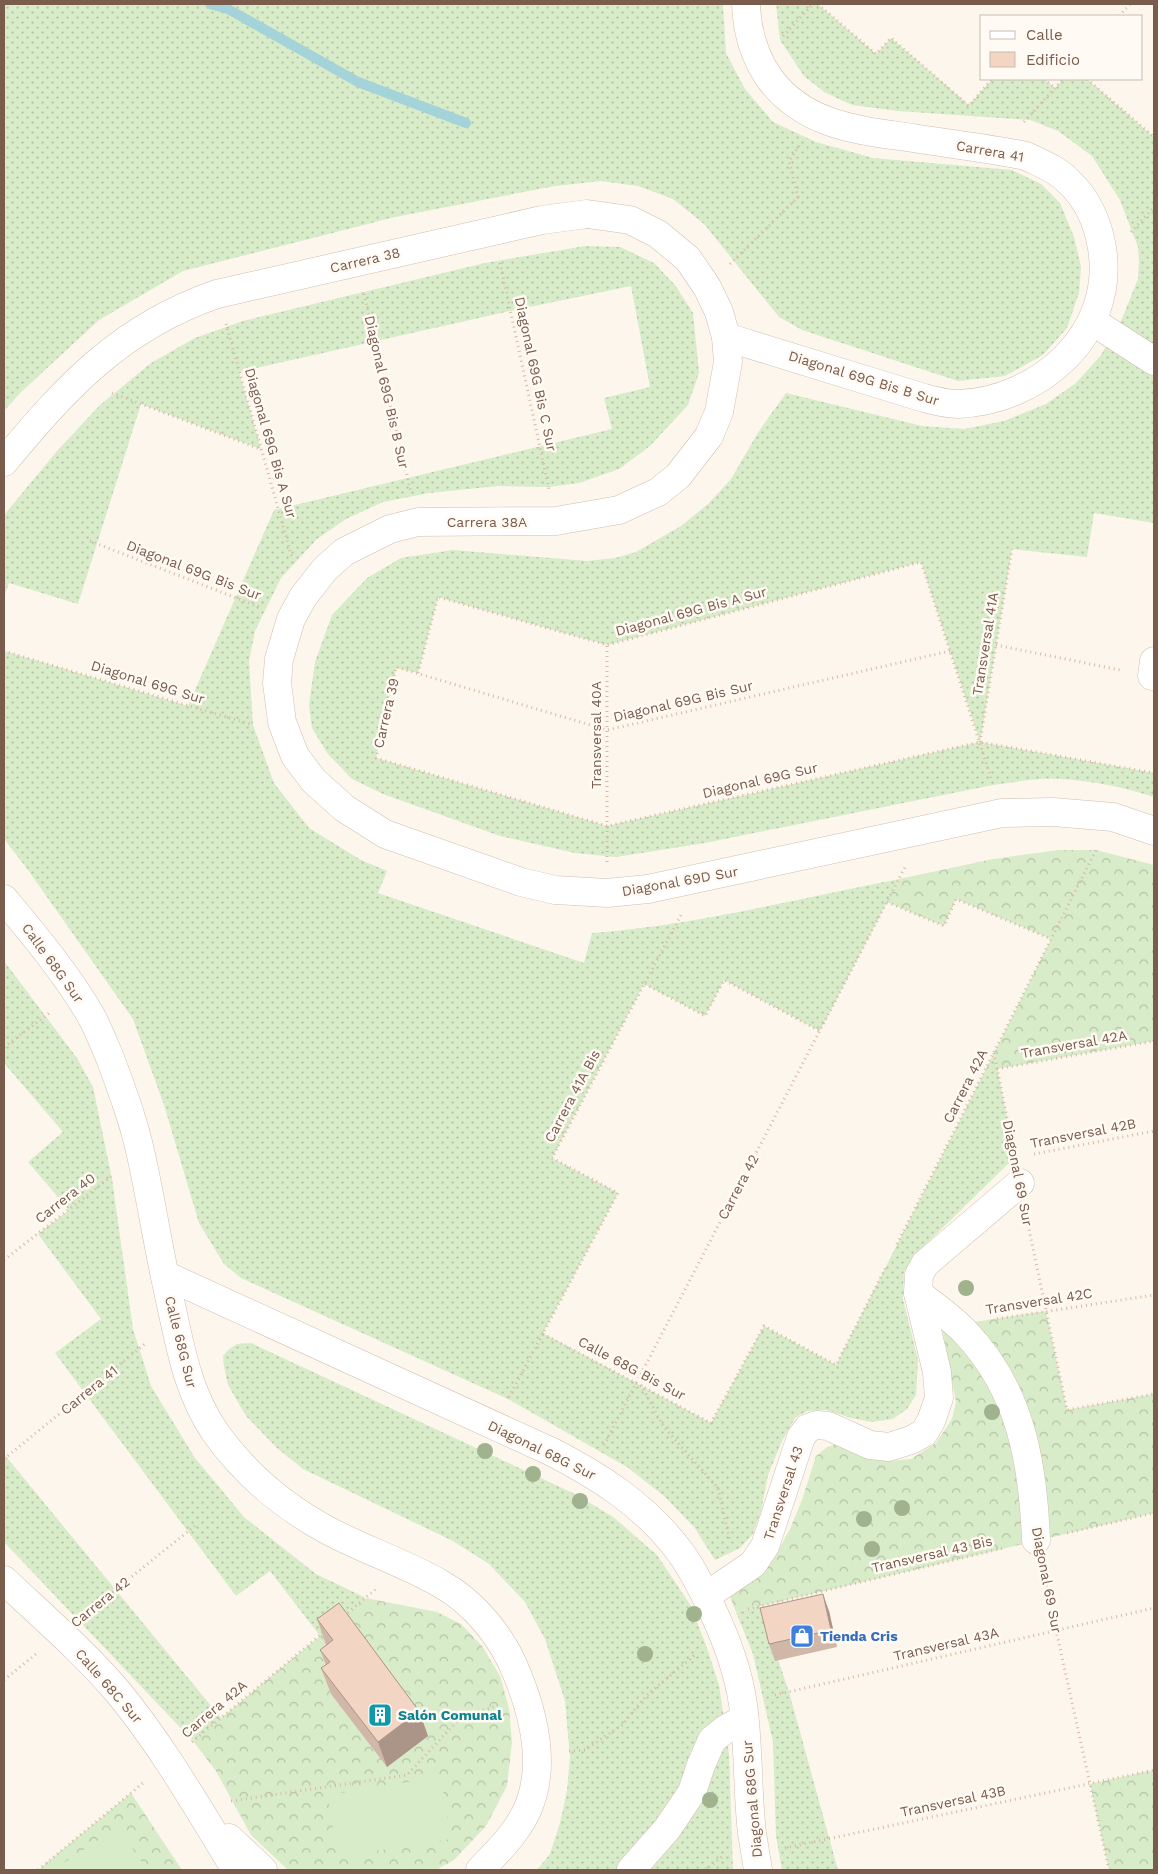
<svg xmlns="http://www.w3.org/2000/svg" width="1158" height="1874" font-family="'Work Sans',sans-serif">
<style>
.grass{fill:url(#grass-dots);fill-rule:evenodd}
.forest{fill:url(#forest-crowns)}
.garden{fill:#d8ecc9}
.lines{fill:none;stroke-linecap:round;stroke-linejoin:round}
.stream{stroke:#a5d3da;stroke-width:10}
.minor-casing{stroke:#d1beb0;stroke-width:29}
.path{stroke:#d9b8a5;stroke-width:3;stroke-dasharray:1 4;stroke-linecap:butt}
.minor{stroke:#fff;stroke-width:28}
.tree{fill:#a0b28e}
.wall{fill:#d1b7a8}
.shaded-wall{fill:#aa9588}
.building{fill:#f3d5c3;stroke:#aa9588}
.labels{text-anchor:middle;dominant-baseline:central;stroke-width:5;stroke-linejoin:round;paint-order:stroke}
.street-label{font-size:14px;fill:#7a5c4d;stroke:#fffaf3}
.shop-label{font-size:14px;font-weight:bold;fill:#366cbe;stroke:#fffaf3;text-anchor:start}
.culture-label{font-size:14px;font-weight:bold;fill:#0d838f;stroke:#fffaf3;text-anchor:start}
</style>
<defs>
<pattern id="grass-dots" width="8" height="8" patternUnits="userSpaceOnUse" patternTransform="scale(1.25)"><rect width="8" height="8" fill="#d8ecc9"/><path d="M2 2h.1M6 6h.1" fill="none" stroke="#b4c2a5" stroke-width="1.8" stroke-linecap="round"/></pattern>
<pattern id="forest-crowns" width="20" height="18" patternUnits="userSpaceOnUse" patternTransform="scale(1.25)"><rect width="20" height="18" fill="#d8ecc9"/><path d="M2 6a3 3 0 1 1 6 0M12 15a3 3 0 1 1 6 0" fill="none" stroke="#b4c2a5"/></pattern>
</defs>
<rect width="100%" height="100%" fill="#fdf6ec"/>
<g class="grass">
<polygon points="4,4 723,4 726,53 745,89 773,122 816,142 873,158 1012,170 1041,184 1060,203 1074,237 1081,267 1079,293 1067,328 1043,355 1005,376 958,381 802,330 779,317 704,224 673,199 638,186 601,181 555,186 395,217 183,271 99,320 19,394 4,411"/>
<path d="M776,4h42l58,50 15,-16 78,67 23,-26h52l11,9 8,-9h24l67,58v386l-60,-10 -7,44 -75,-8 -32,193 174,31v24c-32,-11 -80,-20 -114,-18 -16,1 -31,4 -47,6l-288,58 -89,14 -41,-4 -75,-17 -117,-42 -31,-15 -25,-26 -15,-25 -3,-23 6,-43 17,-47 35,-37 34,-20 52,-8 134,11 28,-3 21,-6 45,-26 27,-22 23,-25 28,-48 27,-38 136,33 42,3 40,-8 42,-17 30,-21 25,-28 20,-34 17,-42 1,-17 -1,-15 -18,-47 -28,-44 -34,-25 -28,-11 -132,-9 -46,-6 -28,-13 -20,-16 -24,-36zM921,562l59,180 -373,84 -231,-68 20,-90 22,5 20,-76 169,48z"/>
<path d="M585,246l35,1 34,16 21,22 18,28 6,60 -11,32 -38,41 -31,23 -40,14 -30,4 -51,-1 -69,7 -46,9 -37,17 -29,20 -36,39 -26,53 -6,30 4,64 21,58 35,45 52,32 26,11 -9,22 206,70 8,-30c103,-8 205,-34 307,-54l-79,152 -96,-51 -19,36 -61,-32 -92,174 66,35 -75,140 168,90 53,-97 72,39 158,-312 21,104 -97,95 -14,20 -1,27 15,61 -2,35 -9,14 -14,10 -21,3 -21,-4 -25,-8 -19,1 -12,7 -13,23 -14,34 -7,36 -8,23 -13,14 -25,12 -21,-33 -30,-31 -37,-29 -119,-68 -267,-121 -17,-14 -25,-41 -35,-118 -31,-86 -105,-149 -24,-31v-188l184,55 86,-196 338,-81 -8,-31 46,-11 -19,-101 -121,25 -271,61 22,77 -120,-45 -63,200 -69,-21 -5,14v-82l53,-64 43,-46 51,-42 44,-25 48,-17 242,-58z"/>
<polygon points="4,961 77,1058 93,1087 112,1179 133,1329 151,1386 195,1458 244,1517 316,1574 366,1598 320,1636 270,1571 236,1596 55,1353 101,1319 38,1234 69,1210 28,1162 63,1132 4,1063"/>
<polygon points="251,1343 575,1494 613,1517 657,1555 691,1606 707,1648 719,1685 729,1754 733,1870 537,1870 550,1854 560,1823 567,1791 570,1757 565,1701 545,1639 525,1602 489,1564 453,1541 303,1469 277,1448 246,1416 228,1385 224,1367 223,1356 229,1349 237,1344"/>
<polygon points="4,1454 221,1718 193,1741 4,1542"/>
<polygon points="760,1606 789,1692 838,1870 782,1870 776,1836 773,1742 753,1654 736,1612"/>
</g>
<g class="forest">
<polygon points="1059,850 1096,850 1154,865 1154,1041 997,1069 994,1053 1051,939 956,899 944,926 887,902 899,879 993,859"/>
<polygon points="1046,1311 1067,1410 1154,1394 1154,1513 736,1612 729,1594 753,1580 773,1560 790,1529 802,1500 816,1456 826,1448 835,1444 870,1458 890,1461 911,1459 936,1443 952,1419 956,1402 942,1327"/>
<polygon points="366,1598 437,1612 461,1624 482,1646 500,1676 509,1708 512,1742 507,1786 486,1826 454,1860 436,1870 288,1870 251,1835 216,1771 193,1741"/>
<polygon points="1154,1770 1154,1870 1109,1870 1090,1784"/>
<polygon points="131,1793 182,1870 38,1870"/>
</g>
<g class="garden">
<polygon points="441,1777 451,1839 337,1857 328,1795"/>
<polygon points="118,1827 147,1870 53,1870"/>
</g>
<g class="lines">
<polyline class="stream" points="210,4 228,9 358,82 466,123"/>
<g class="minor-casing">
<g id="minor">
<polyline points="1092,321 1154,361"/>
<path d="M726,337l198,61c11,3 23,6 34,6 81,-3 158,-70 144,-156 -4,-25 -15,-50 -34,-67 -11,-12 -28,-18 -42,-25 -38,-8 -76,-12 -113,-18 -55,-8 -108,-12 -143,-59 -16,-22 -23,-49 -24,-75"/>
<path d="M4,462c63,-76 117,-135 213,-168l325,-74 45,-6 43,6 28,14 30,25 19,28 12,25 7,25 2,25 -9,50 -10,24 -31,40 -20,16 -39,18 -63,11 -138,1 -28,7 -46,23 -19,17 -22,28 -12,22 -12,40 -2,24 5,39 13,34 19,25 30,27 41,26 136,48 34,8 52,3 41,-4 354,-76 51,-1 60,5 41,14"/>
<polyline points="1152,676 1154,661"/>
<path d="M4,899c30,36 62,74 86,115 8,14 14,30 20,44 12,32 24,64 31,97 10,45 17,91 27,136 11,49 18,99 47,141 29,41 68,74 112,98 37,20 78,33 114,54 34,19 62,54 76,90 16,39 28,88 13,129 -9,26 -31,47 -50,67"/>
<path d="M165,1275l387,177c47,24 92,53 125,96 14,17 24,39 34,59 15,31 27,63 32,97 6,43 4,86 9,129 2,12 4,25 6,37"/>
<path d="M918,1293c16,13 34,25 47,39 56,58 68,132 71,208"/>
<path d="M4,1580c38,36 80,72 114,112 46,56 81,118 118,178"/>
<polyline points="706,1596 753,1564 765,1546 801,1437 808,1428 817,1425 828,1426 870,1445 889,1447 911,1440 924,1433 931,1421 939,1398 937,1372 918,1293 919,1275 925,1264 1020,1183"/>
<polyline points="229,1838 263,1870"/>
<polyline points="631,1870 667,1829 692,1792 701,1765 712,1740 727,1728 744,1719"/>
</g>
</g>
<g class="path">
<polyline points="818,4 876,54 891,38 969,106 992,79"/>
<polyline points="1119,16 1130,4"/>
<polyline points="783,36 813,4"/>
<polyline points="1044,79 1055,88"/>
<polyline points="1087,79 1154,137"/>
<polyline points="1024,122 1063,79"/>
<polyline points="1131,232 1154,207"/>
<polyline points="500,263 549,489"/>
<polyline points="730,264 798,197 789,161 801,143"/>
<polyline points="364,294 411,492"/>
<polyline points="226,324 292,558"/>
<polyline points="112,393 260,449"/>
<polyline points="90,541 262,608"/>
<polyline points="996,645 1120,670"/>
<polyline points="4,651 250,724"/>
<polyline points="950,651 607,730 396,667 376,758 607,826 980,742 1154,773"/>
<polyline points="418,673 438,597 607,645 921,562 992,781"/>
<polyline points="980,742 1012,549"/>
<polyline points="607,862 607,645"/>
<polyline points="887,902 944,926 956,899 1051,939"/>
<polyline points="645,984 705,1016 724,980 820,1031"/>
<polyline points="4,1047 52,1011"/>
<polyline points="994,1053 1014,1152"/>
<polyline points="997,1069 1154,1041"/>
<polyline points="1034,1154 1154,1131"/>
<polyline points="1027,1220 1067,1410 1154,1394"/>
<polyline points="897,1244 1097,848"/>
<polyline points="4,1260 113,1175"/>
<polyline points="997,1319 1154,1295"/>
<polyline points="543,1334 711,1423 764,1326 836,1365 887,1265"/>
<polyline points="641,1385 663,1426 718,1488 730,1541"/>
<polyline points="509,1397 618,1193 552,1158 681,915"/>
<polyline points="604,1445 905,867"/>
<polyline points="4,1459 146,1343"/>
<polyline points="1067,1533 1154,1513"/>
<polyline points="1043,1571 1109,1870"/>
<polyline points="748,1609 1004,1548"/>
<polyline points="85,1614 196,1525"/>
<polyline points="344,1616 376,1589"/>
<polyline points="4,1680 36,1654"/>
<polyline points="775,1695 1154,1608"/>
<polyline points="192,1742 324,1632"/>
<polyline points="569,1751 585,1750 622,1725 647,1695 696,1654"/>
<polyline points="231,1801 407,1775 460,1718 496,1706"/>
<polyline points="785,1848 1154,1770"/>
<polyline points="38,1870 143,1783"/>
<polyline points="705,1870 722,1857"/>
</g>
<use href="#minor" class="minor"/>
</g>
<g class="tree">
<circle cx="966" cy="1288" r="8"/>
<circle cx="992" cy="1412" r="8"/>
<circle cx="485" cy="1451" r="8"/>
<circle cx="533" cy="1474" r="8"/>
<circle cx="580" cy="1501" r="8"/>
<circle cx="902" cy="1508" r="8"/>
<circle cx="864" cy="1519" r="8"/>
<circle cx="872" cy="1549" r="8"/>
<circle cx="694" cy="1614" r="8"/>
<circle cx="645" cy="1654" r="8"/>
<circle cx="710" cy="1800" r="8"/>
</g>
<g class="wall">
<polygon points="829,1611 837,1647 775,1661 769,1644"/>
<polygon points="317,1619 419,1711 428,1736 387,1767 331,1694 321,1668 326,1665 320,1650 326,1645"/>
</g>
<g class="shaded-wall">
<polygon points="823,1594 829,1611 837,1647 831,1630"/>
<polygon points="419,1711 428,1736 387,1767 378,1742"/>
</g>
<g class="building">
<polygon points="823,1594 831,1630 769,1644 760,1608"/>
<polygon points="339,1603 419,1711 378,1742 321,1668 330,1662 320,1650 333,1640 317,1619"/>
</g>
<defs>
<g id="shop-square" transform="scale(1.25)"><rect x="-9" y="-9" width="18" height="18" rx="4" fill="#3f7fe0" stroke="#fffaf3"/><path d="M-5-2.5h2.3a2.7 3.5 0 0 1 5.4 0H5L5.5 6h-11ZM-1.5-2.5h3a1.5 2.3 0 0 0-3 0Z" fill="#fff"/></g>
<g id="building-square" transform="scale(1.25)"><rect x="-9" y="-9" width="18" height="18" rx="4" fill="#0f9aa8" stroke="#fffaf3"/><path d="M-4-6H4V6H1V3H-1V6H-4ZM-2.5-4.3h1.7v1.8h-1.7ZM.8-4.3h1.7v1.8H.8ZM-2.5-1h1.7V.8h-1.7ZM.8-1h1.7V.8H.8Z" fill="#fff"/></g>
</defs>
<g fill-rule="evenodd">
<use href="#shop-square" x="802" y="1636"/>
<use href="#building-square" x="380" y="1715"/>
</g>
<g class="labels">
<g class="street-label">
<text transform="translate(990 151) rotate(10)">Carrera 41</text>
<text transform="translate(365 260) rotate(-13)">Carrera 38</text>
<text transform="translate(536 374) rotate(78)">Diagonal 69G Bis C Sur</text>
<text transform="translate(864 378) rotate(17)">Diagonal 69G Bis B Sur</text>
<text transform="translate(387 392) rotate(77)">Diagonal 69G Bis B Sur</text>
<text transform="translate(271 443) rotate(74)">Diagonal 69G Bis A Sur</text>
<text x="487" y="522">Carrera 38A</text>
<text transform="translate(194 570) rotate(21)">Diagonal 69G Bis Sur</text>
<text transform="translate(691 611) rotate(-15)">Diagonal 69G Bis A Sur</text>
<text transform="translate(985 644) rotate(-81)">Transversal 41A</text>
<text transform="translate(148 682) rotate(17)">Diagonal 69G Sur</text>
<text transform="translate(683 701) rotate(-13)">Diagonal 69G Bis Sur</text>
<text transform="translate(386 713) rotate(-77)">Carrera 39</text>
<text transform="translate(596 735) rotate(-90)">Transversal 40A</text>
<text transform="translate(760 780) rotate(-13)">Diagonal 69G Sur</text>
<text transform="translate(680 881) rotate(-10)">Diagonal 69D Sur</text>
<text transform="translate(53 963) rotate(54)">Calle 68G Sur</text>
<text transform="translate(1074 1044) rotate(-10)">Transversal 42A</text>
<text transform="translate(965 1086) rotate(-63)">Carrera 42A</text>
<text transform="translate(572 1096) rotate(-62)">Carrera 41A Bis</text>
<text transform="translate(1083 1133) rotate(-11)">Transversal 42B</text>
<text transform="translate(1018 1173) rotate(79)">Diagonal 69 Sur</text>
<text transform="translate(738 1187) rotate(-62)">Carrera 42</text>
<text transform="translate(65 1198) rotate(-38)">Carrera 40</text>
<text transform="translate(1039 1301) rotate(-9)">Transversal 42C</text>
<text transform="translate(181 1342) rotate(76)">Calle 68G Sur</text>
<text transform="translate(632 1368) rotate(28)">Calle 68G Bis Sur</text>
<text transform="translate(89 1390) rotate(-39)">Carrera 41</text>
<text transform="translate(542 1450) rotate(26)">Diagonal 68G Sur</text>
<text transform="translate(783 1493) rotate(-72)">Transversal 43</text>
<text transform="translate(932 1554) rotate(-13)">Transversal 43 Bis</text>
<text transform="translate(1047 1580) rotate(79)">Diagonal 69 Sur</text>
<text transform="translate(100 1602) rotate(-39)">Carrera 42</text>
<text transform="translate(946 1644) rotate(-13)">Transversal 43A</text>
<text transform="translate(109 1686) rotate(49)">Calle 68C Sur</text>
<text transform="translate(214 1709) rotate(-40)">Carrera 42A</text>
<text transform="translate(752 1799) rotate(-95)">Diagonal 68G Sur</text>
<text transform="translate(953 1801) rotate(-12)">Transversal 43B</text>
</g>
<g class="shop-label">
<text x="820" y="1636">Tienda Cris</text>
</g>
<g class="culture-label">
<text x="398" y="1715">Salón Comunal</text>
</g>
</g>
<rect width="1158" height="1874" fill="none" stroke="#7a5c4d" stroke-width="10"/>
<rect x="980" y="15" width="162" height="65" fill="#fffaf3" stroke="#cabbb1"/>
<rect x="990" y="31" width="25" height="8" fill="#ffffff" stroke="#cabbb1"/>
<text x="1026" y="40" font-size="15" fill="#7a5c4d">Calle</text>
<rect x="990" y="52" width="25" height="15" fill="#f3d5c3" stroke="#cabbb1"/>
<text x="1026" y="65" font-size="15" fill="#7a5c4d">Edificio</text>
</svg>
